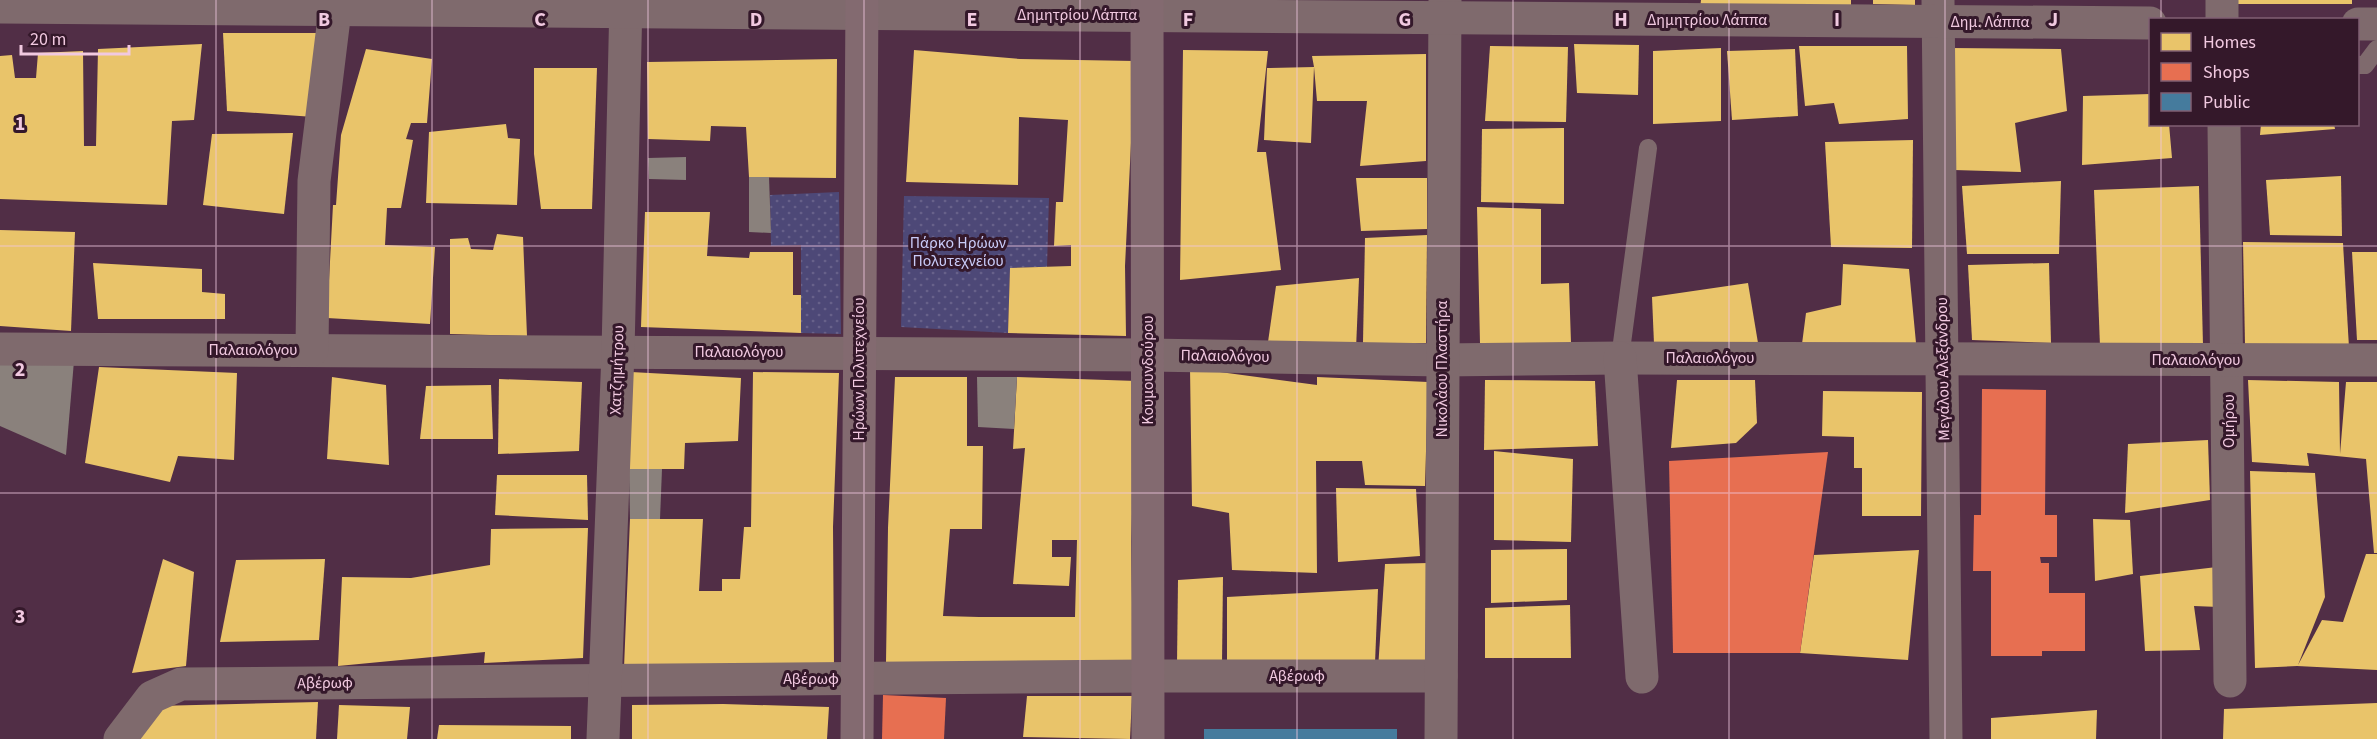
<svg xmlns="http://www.w3.org/2000/svg" width="2377" height="739" font-family="'Source Sans 3',sans-serif">
<style>
.park{fill:url(#park-dots)}
.homes{fill:#e9c46a}
.shops{fill:#e76f51}
.public{fill:#457b9d}
.industry{fill:#8a817c}
.lines{fill:none;stroke-linecap:round;stroke-linejoin:round}
.service{stroke:#7f6a6d;stroke-width:18}
.minor{stroke:#7f6a6d;stroke-width:33}
.tertiary{stroke:#7f6a6d;stroke-width:33}
.secondary{stroke:#836a70;stroke-width:33}
.grid{fill:none;stroke:#f1c9e0;stroke-width:1.5;stroke-opacity:0.55}
.labels{text-anchor:middle;dominant-baseline:central;stroke-width:6;stroke-linejoin:round;paint-order:stroke}
.street-label{font-size:16px;fill:#f1c9e0;stroke:#34182a}
.park-label{font-size:16px;fill:#c9cbf8;stroke:#34182a}
.grid-label{font-size:20px;text-anchor:middle;font-weight:bold;fill:#f1c9e0;stroke:#34182a;stroke-width:6;stroke-linejoin:round;paint-order:stroke}
</style>
<defs>
<pattern id="park-dots" width="8" height="8" patternUnits="userSpaceOnUse" patternTransform="scale(1.5)"><rect width="8" height="8" fill="#4d4877"/><path d="M2 2h.1M6 6h.1" fill="none" stroke="#67618a" stroke-width="1.8" stroke-linecap="round"/></pattern>
</defs>
<rect width="100%" height="100%" fill="#512e46"/>
<g class="park">
<polygon points="839,192 841,334 801,333 801,245 771,246 770,195"/>
<polygon points="904,196 1049,198 1047,267 1010,268 1008,333 901,327"/>
</g>
<g class="homes">
<polygon points="1701,0 1851,0 1851,5 1700,9"/>
<polygon points="1873,0 1915,0 1915,5 1873,4"/>
<rect x="2236" y="0" width="116" height="4"/>
<polygon points="223,33 328,33 314,117 227,111"/>
<polygon points="202,44 194,120 172,121 167,205 0,199 0,56 12,55 15,78 36,78 38,53 83,51 84,146 96,146 98,49"/>
<polygon points="1574,44 1639,45 1638,95 1577,93"/>
<polygon points="1490,46 1568,47 1566,122 1485,121"/>
<polygon points="1799,46 1907,46 1908,119 1839,124 1834,103 1805,106"/>
<polygon points="1721,48 1721,121 1653,124 1653,51"/>
<polygon points="1950,48 2061,49 2067,111 2015,123 2021,172 1954,170"/>
<polygon points="366,49 432,59 427,123 411,123 406,139 413,140 401,208 387,208 385,245 435,247 430,324 327,318 333,205 336,205 341,135"/>
<polygon points="1795,49 1798,116 1732,120 1727,51"/>
<polygon points="914,50 1020,59 1135,61 1125,266 1126,336 1008,333 1010,268 1071,266 1071,245 1054,246 1056,202 1063,202 1068,120 1019,117 1018,185 906,182"/>
<polygon points="1183,50 1268,51 1257,152 1266,152 1281,270 1180,280"/>
<polygon points="1426,54 1426,161 1360,166 1367,101 1317,101 1314,67 1311,143 1264,140 1267,68 1314,67 1312,56"/>
<polygon points="837,59 836,178 749,177 746,127 711,126 710,141 648,139 647,62"/>
<polygon points="534,68 597,68 592,209 541,209 534,154"/>
<polygon points="2150,94 2150,124 2169,124 2172,158 2082,165 2083,96"/>
<polygon points="506,124 508,138 520,139 517,205 426,203 429,132"/>
<polygon points="2261,124 2334,124 2335,129 2260,135"/>
<polygon points="1564,128 1564,204 1481,202 1482,129"/>
<polygon points="293,133 284,214 203,205 212,134"/>
<polygon points="1913,140 1912,248 1831,247 1825,142"/>
<polygon points="2341,176 2342,236 2270,235 2266,180"/>
<polygon points="1356,178 1427,178 1427,229 1361,231"/>
<polygon points="2061,181 2059,254 1967,254 1962,186"/>
<polygon points="2199,186 2203,345 2100,346 2094,190"/>
<polygon points="1477,207 1541,209 1541,284 1569,283 1571,343 1480,343"/>
<polygon points="645,212 710,212 707,256 749,258 750,252 793,252 793,295 801,295 801,333 641,327"/>
<polygon points="0,230 75,232 71,331 0,326"/>
<polygon points="497,234 523,237 527,336 450,334 450,239 468,238 471,249 493,250"/>
<polygon points="1427,235 1426,343 1363,343 1365,238"/>
<polygon points="2243,242 2343,243 2349,348 2245,344"/>
<polygon points="2352,252 2377,252 2377,340 2357,340"/>
<polygon points="93,263 202,269 202,292 225,294 225,319 98,319"/>
<polygon points="2049,263 2051,343 1972,340 1968,265"/>
<polygon points="1843,264 1909,269 1916,343 1802,344 1806,313 1841,305"/>
<polygon points="1359,278 1356,349 1268,342 1276,286"/>
<polygon points="1748,283 1758,343 1654,344 1652,297"/>
<polygon points="99,367 237,373 234,460 178,456 170,482 85,463"/>
<polygon points="1190,368 1317,385 1317,377 1428,382 1425,486 1365,485 1362,461 1316,461 1317,573 1232,570 1229,513 1192,506"/>
<polygon points="631,372 741,378 738,441 685,443 684,469 629,469"/>
<polygon points="753,372 839,373 833,527 834,666 624,668 630,519 703,519 699,591 722,591 722,579 740,579 744,527 751,527"/>
<polygon points="332,377 386,385 389,465 327,459"/>
<polygon points="895,377 967,377 967,446 983,446 982,529 950,529 943,616 979,617 1075,617 1077,540 1052,540 1052,557 1071,557 1069,586 1013,584 1025,448 1013,449 1017,377 1137,381 1131,541 1133,663 886,662 888,528"/>
<polygon points="499,379 582,382 579,451 498,454"/>
<polygon points="1485,380 1595,381 1598,446 1484,450"/>
<polygon points="1677,380 1755,380 1757,423 1736,443 1671,448"/>
<polygon points="2248,380 2339,382 2340,454 2346,382 2377,382 2377,553 2374,553 2366,459 2307,453 2309,466 2252,462"/>
<polygon points="491,385 493,439 420,439 426,386"/>
<polygon points="1823,391 1922,392 1921,516 1862,516 1862,468 1854,468 1854,437 1822,436"/>
<polygon points="2208,440 2210,500 2125,513 2128,444"/>
<polygon points="1494,451 1573,459 1571,542 1494,540"/>
<polygon points="2250,471 2315,473 2325,597 2298,665 2322,620 2343,622 2366,554 2377,554 2377,670 2297,666 2255,668"/>
<polygon points="497,475 587,475 588,520 495,515"/>
<polygon points="1336,488 1416,489 1420,556 1338,562"/>
<polygon points="2093,519 2130,520 2133,574 2095,581"/>
<polygon points="588,528 583,658 484,663 485,652 338,666 342,577 411,578 490,565 491,529"/>
<polygon points="1567,549 1567,600 1491,603 1491,550"/>
<polygon points="1919,550 1908,660 1800,653 1814,555"/>
<polygon points="163,559 194,572 186,666 132,673"/>
<polygon points="325,559 319,640 220,642 236,560"/>
<polygon points="1429,563 1427,667 1378,669 1385,564"/>
<polygon points="2217,567 2219,607 2194,606 2200,650 2145,651 2140,576"/>
<polygon points="1223,577 1222,663 1177,664 1178,580"/>
<polygon points="1378,589 1375,663 1227,665 1227,597"/>
<polygon points="1570,605 1571,658 1485,658 1485,608"/>
<polygon points="1027,696 1132,696 1130,739 1023,737"/>
<polygon points="318,702 316,739 132,739 156,706"/>
<polygon points="2377,703 2377,739 2223,739 2224,709"/>
<polygon points="723,704 829,707 827,739 632,739 632,705"/>
<polygon points="339,705 410,707 407,739 337,739"/>
<polygon points="2097,710 2096,739 1991,739 1991,718"/>
<polygon points="439,725 571,726 571,739 437,739"/>
</g>
<g class="shops">
<polygon points="1982,389 2046,390 2045,515 2057,515 2057,557 2040,557 2041,563 2049,563 2049,593 2085,593 2085,651 2042,651 2042,656 1991,656 1991,571 1973,571 1974,515 1981,515"/>
<polygon points="1828,452 1800,653 1673,653 1669,461"/>
<polygon points="883,695 946,698 944,739 882,739"/>
</g>
<rect class="public" x="1204" y="729" width="193" height="10"/>
<g class="industry">
<polygon points="686,157 686,180 649,179 648,158"/>
<polygon points="749,177 769,177 771,233 749,232"/>
<polygon points="74,361 66,455 0,426 0,362"/>
<polygon points="977,377 1017,377 1014,429 978,427"/>
<polygon points="629,469 662,469 660,519 630,519"/>
</g>
<g class="lines">
<g class="service">
<polyline points="2358,65 2365,65 2377,49"/>
<polyline points="1620,358 1648,148"/>
</g>
<g class="minor">
<polyline points="1938,0 1946,739"/>
<polyline points="2222,0 2222,20"/>
<polyline points="2224,124 2230,681"/>
<polyline points="0,349 1148,355 1442,360 1620,358 2377,360"/>
<polyline points="312,350 314,181 335,10"/>
<polyline points="1620,358 1642,677"/>
<polyline points="120,739 152,697 181,684 1148,676 1441,676"/>
<polyline points="603,739 618,352 626,0"/>
<polyline points="1441,739 1445,0"/>
</g>
<g class="tertiary">
<polyline points="0,7 2150,23"/>
<polyline points="2358,24 2377,24"/>
</g>
<g class="secondary">
<polyline points="1147,0 1148,739"/>
<polyline points="857,739 862,0"/>
</g>
</g>
<path class="grid" d="M216,0v739M432,0v739M648,0v739M864,0v739M1080,0v739M1297,0v739M1513,0v739M1729,0v739M1945,0v739M2161,0v20M2161,124v615M0,246h2377M0,493h2377"/>
<g class="labels">
<g class="street-label">
<text x="1077" y="15">Δημητρίου Λάππα</text>
<text x="1707" y="20">Δημητρίου Λάππα</text>
<text x="1990" y="22">Δημ. Λάππα</text>
<text x="253" y="350">Παλαιολόγου</text>
<text x="739" y="352">Παλαιολόγου</text>
<text transform="translate(1225 356) rotate(1)">Παλαιολόγου</text>
<text x="1710" y="358">Παλαιολόγου</text>
<text x="2196" y="360">Παλαιολόγου</text>
<text transform="translate(859 369) rotate(-90)">Ηρώων Πολυτεχνείου</text>
<text transform="translate(1442 369) rotate(-90)">Νικολάου Πλαστήρα</text>
<text transform="translate(1943 369) rotate(-91)">Μεγάλου Αλεξάνδρου</text>
<text transform="translate(617 370) rotate(-88)">Χατζημήτρου</text>
<text transform="translate(1148 370) rotate(-90)">Κουμουνδούρου</text>
<text transform="translate(2229 421) rotate(-90)">Ομήρου</text>
<text x="1297" y="676">Αβέρωφ</text>
<text x="811" y="679">Αβέρωφ</text>
<text transform="translate(325 683) rotate(-1)">Αβέρωφ</text>
</g>
<g class="park-label">
<text x="958" y="243">Πάρκο Ηρώων<tspan x="958" dy="18">Πολυτεχνείου</tspan></text>
</g>
</g>
<g class="grid-label">
<text x="324" y="26">B</text>
<text x="540" y="26">C</text>
<text x="756" y="26">D</text>
<text x="972" y="26">E</text>
<text x="1188" y="26">F</text>
<text x="1405" y="26">G</text>
<text x="1621" y="26">H</text>
<text x="1837" y="26">I</text>
<text x="2053" y="26">J</text>
<text x="20" y="130">1</text>
<text x="20" y="376">2</text>
<text x="20" y="623">3</text>
</g>
<rect x="2149" y="18" width="210" height="108" fill="#34182a" stroke="#805f73" stroke-width="1.5"/>
<rect x="2161" y="33" width="30" height="18" fill="#e9c46a" stroke="#805f73" stroke-width="1.5"/>
<text x="2203" y="48" font-size="18" fill="#f1c9e0">Homes</text>
<rect x="2161" y="63" width="30" height="18" fill="#e76f51" stroke="#805f73" stroke-width="1.5"/>
<text x="2203" y="78" font-size="18" fill="#f1c9e0">Shops</text>
<rect x="2161" y="93" width="30" height="18" fill="#457b9d" stroke="#805f73" stroke-width="1.5"/>
<text x="2203" y="108" font-size="18" fill="#f1c9e0">Public</text>
<path d="M21 45v9h108v-9" fill="none" stroke="#f1c9e0" stroke-width="3"/>
<text x="30" y="45" font-size="18" fill="#f1c9e0" stroke="#34182a" stroke-width="4.5" paint-order="stroke">20 m</text>
</svg>
